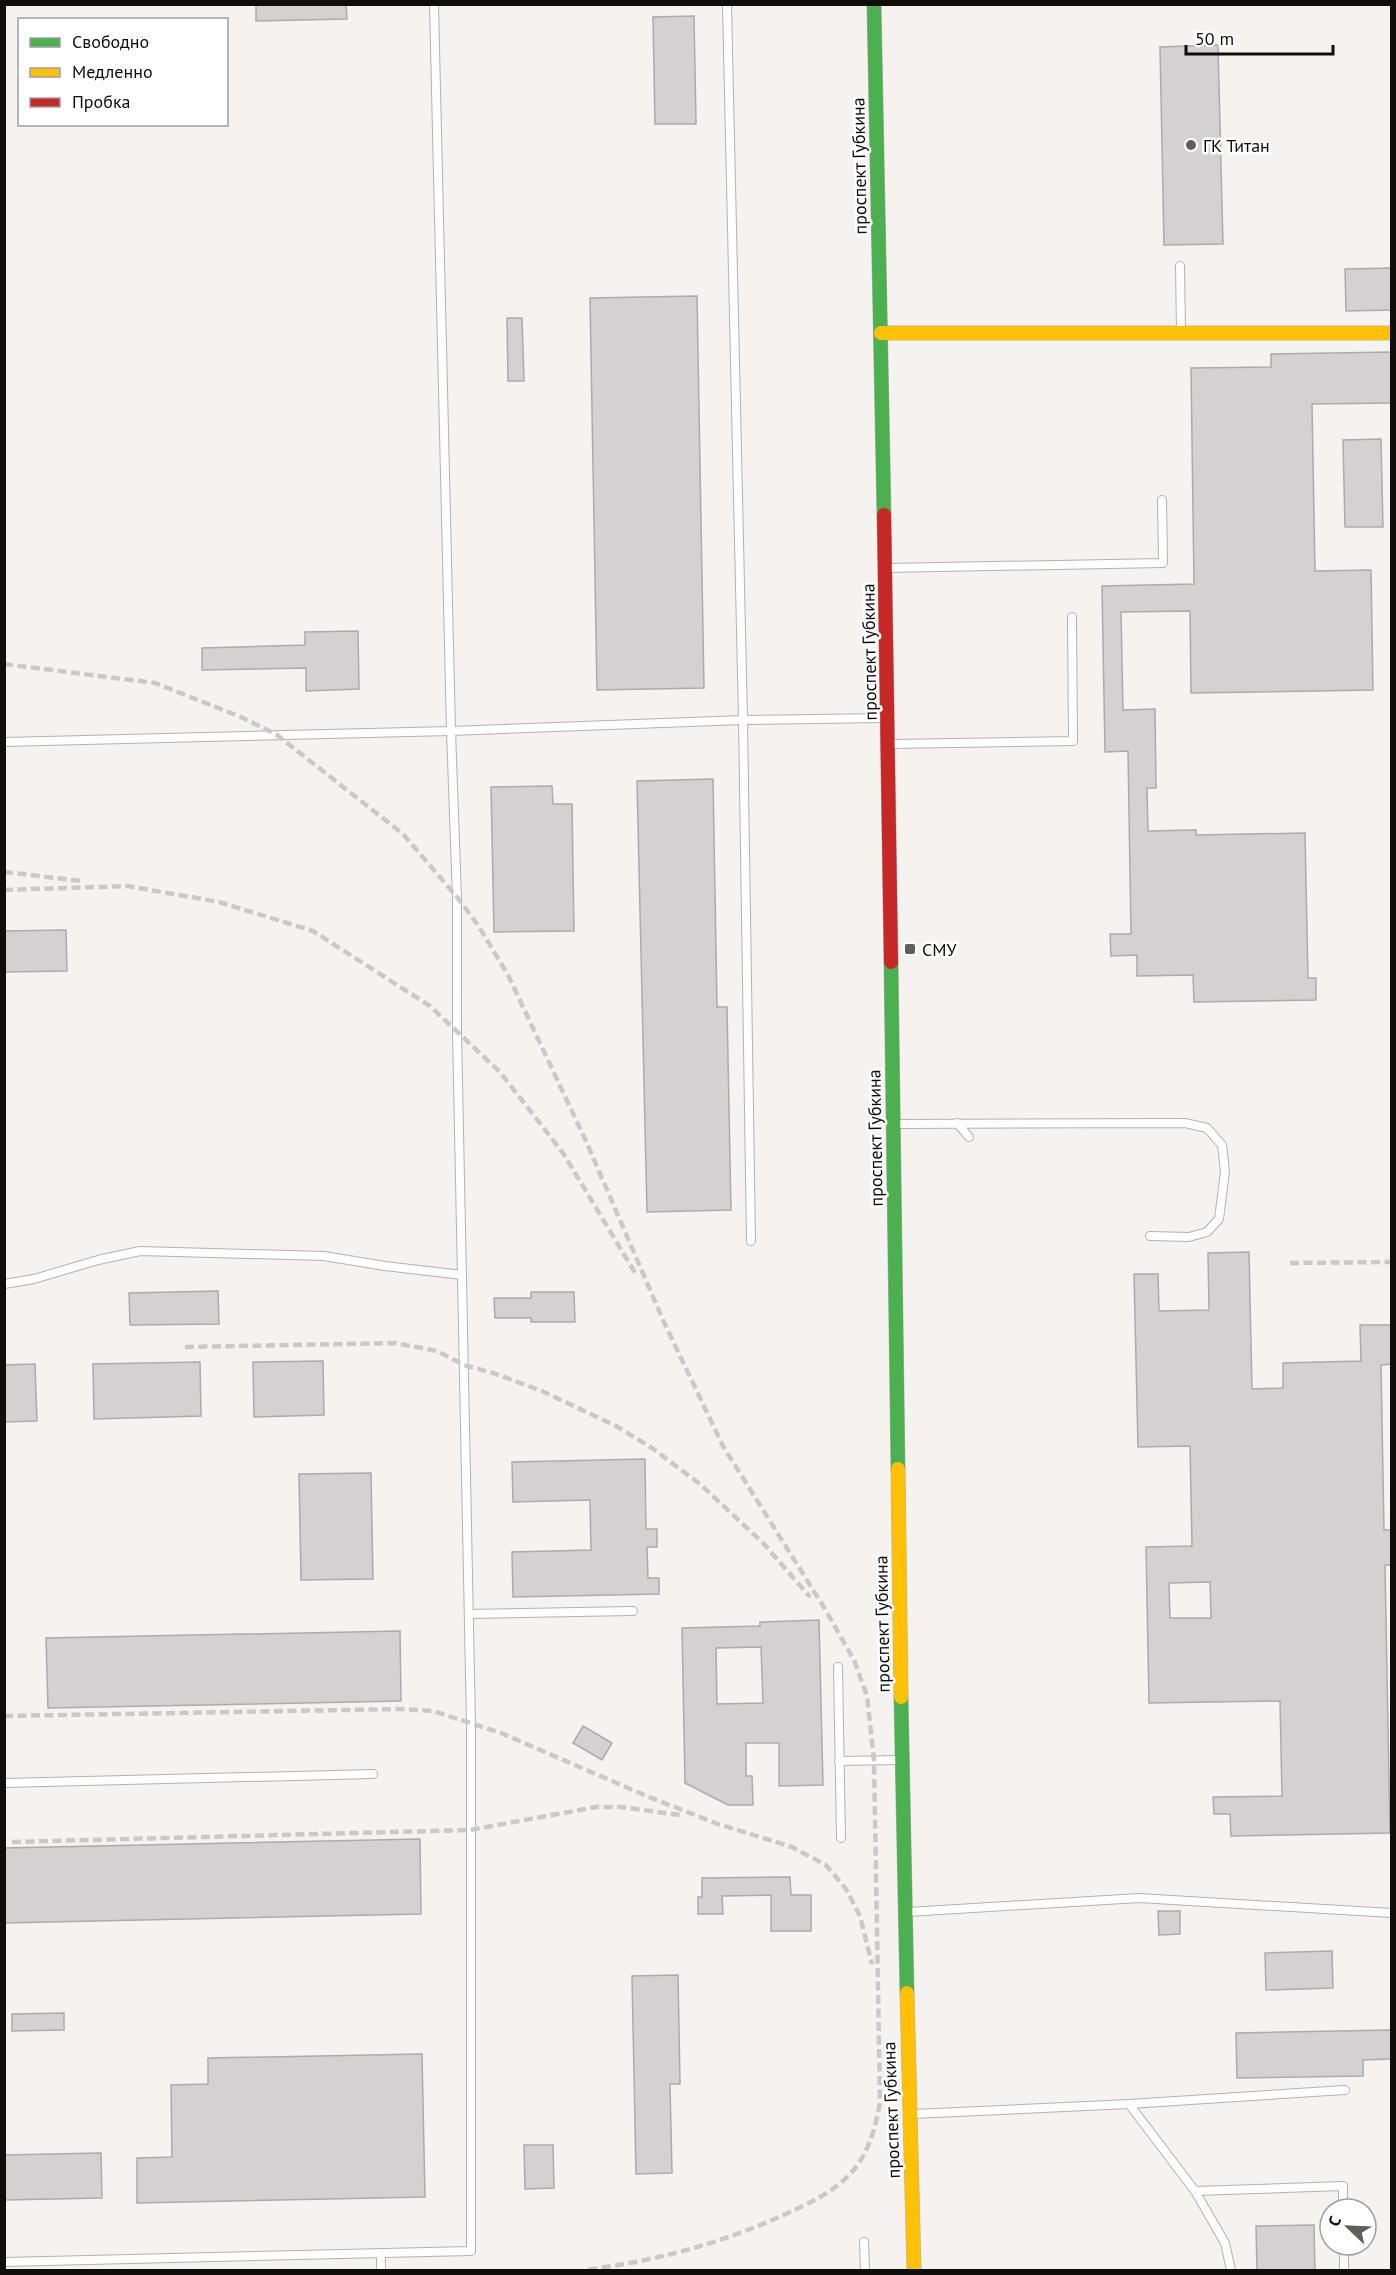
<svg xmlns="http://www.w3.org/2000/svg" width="1396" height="2275" font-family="'PT Sans',sans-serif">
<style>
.building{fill:#d3d1d1;stroke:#acaaab;stroke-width:1.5;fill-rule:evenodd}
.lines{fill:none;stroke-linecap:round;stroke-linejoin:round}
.lane-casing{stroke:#b4b1b0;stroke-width:10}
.fast-casing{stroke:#b4b1b0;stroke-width:15}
.slow-casing{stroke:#b4b1b0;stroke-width:15}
.jam-casing{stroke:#b4b1b0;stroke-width:15}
.lane{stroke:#fefdfd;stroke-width:8}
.fast{stroke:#4caf50;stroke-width:14}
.slow{stroke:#ffc107;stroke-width:14}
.jam{stroke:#c62828;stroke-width:14}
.rail{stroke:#cac8c8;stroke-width:4.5;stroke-dasharray:9 4.5;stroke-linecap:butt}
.poi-dot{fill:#605e5c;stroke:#fff;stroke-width:2}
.labels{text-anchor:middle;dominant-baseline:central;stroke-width:5;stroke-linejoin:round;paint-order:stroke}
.poi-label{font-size:18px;fill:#100e0d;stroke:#fff;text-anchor:start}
.street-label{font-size:18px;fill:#100e0d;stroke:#fff}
</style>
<rect width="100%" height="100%" fill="#f6f2f0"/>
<g class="building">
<polygon points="256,4 346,4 347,19 256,21"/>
<polygon points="694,16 696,124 655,124 653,17"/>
<polygon points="1218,45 1223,244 1164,245 1160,47"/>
<polygon points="1392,268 1392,310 1346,311 1345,269"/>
<polygon points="697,296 704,688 597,690 590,298"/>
<polygon points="507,318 522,318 524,381 508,381"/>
<polygon points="1392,352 1392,403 1312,404 1315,571 1371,570 1373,690 1191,693 1190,611 1121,612 1123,710 1155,709 1156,788 1147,788 1148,831 1196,830 1196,835 1305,833 1308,978 1316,978 1316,1000 1194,1002 1193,975 1137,976 1137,955 1111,956 1110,934 1131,934 1128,751 1105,752 1102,586 1194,584 1191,368 1271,367 1271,354"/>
<polygon points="1381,439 1383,527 1345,527 1343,440"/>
<polygon points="358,631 359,689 306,691 306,668 202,670 202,648 305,645 305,632"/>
<polygon points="713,779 717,1007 727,1007 731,1210 647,1212 637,781"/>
<polygon points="552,786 553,804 572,804 574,931 494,932 491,787"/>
<polygon points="66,930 67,971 4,972 4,931"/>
<path d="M1249,1252l3,137 31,-1v-25l78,-2 -1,-36h32v39l-11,1 3,165h8v35h-7l5,268 -159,3 -1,-22h-16l-1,-17 69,-1 -2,-95 -131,2 -3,-156 46,-1 -2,-100 -52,1 -4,-173h24l1,37 50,-1 -1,-57zM1210,1582l1,36h-41l-1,-35z"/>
<polygon points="218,1291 219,1324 130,1325 129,1293"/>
<polygon points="531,1292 574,1292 575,1322 531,1322 531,1318 495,1318 494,1298 531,1298"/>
<polygon points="323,1361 324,1415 254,1417 253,1362"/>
<polygon points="200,1362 201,1416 94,1419 93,1364"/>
<polygon points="35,1364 37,1421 4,1422 4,1365"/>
<polygon points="645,1459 646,1529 657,1529 657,1547 647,1547 648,1578 659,1578 659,1594 513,1597 512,1552 591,1550 590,1500 513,1502 512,1462"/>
<polygon points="371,1473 373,1579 301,1580 299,1474"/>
<path d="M819,1620l4,165 -44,1v-43h-33v33h6l1,29h-25l-43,-22 -3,-155 78,-2v-4zM761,1647l2,56 -46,1 -1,-56z"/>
<polygon points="400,1631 401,1701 48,1708 46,1638"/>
<polygon points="583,1726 612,1743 602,1760 573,1743"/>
<polygon points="420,1839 421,1914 4,1923 4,1848"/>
<polygon points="790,1877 791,1895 811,1895 811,1931 771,1931 771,1895 722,1896 723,1914 698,1914 698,1897 702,1897 702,1878"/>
<polygon points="1158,1911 1180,1911 1180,1934 1159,1935"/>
<polygon points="1332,1951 1333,1988 1266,1990 1265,1953"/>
<polygon points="678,1975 680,2084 670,2084 672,2173 636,2174 632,1976"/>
<polygon points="64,2013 64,2030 12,2031 12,2014"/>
<polygon points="1392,2030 1392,2059 1363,2060 1363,2076 1237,2078 1236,2033"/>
<polygon points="422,2054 425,2197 137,2203 137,2158 172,2157 171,2085 208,2084 208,2058"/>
<polygon points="524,2145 553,2145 554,2188 525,2189"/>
<polygon points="101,2153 102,2198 4,2200 4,2155"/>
<polygon points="1314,2225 1315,2271 1257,2271 1256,2226"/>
</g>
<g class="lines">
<g class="lane-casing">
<g id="lane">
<polyline points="727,4 743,720 751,1241"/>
<polyline points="1180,266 1181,331"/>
<polyline points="886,568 1163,563 1162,500"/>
<polyline points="4,742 451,731 743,720 885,718"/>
<polyline points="889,744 1073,741 1072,617"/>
<polyline points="957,1123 969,1137"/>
<polyline points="896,1124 1185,1123 1207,1128 1222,1145 1225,1171 1219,1219 1207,1232 1189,1237 1150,1236"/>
<polyline points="4,1284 34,1279 98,1260 140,1251 324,1256 385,1266 462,1275"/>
<polyline points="469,1614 633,1611"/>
<polyline points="838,1667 841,1838"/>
<polyline points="839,1761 899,1760"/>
<polyline points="4,1783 373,1774"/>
<polyline points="908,1912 1139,1898 1392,1913"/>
<polyline points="1129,2104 1195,2191 1225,2243 1231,2270"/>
<polyline points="913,2114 1129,2104 1345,2090"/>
<polyline points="1195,2191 1343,2186 1343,2209"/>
<polyline points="864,2242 865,2270"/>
<polyline points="1344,2245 1344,2270"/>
<polyline points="381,2253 381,2270"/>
<polyline points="4,2262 471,2251 471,1724 457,1031 457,897 451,731 434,4"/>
</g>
</g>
<g class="fast-casing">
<g id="fast">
<polyline points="874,4 884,515"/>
<polyline points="891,962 898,1469"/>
<polyline points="901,1697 907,1993"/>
</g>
</g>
<g class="slow-casing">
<g id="slow">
<polyline points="881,333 1392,333"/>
<polyline points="898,1469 901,1697"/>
<polyline points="907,1993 914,2270"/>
</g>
</g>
<g class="jam-casing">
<polyline id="jam" points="884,515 891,962"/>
</g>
<use href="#lane" class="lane"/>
<use href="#fast" class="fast"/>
<use href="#slow" class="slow"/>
<use href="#jam" class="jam"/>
<g class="rail">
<path d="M4,664l151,19 86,34 36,18 126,99 54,63 21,28 30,50 78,166 77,179 60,126 102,163 29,51 13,36 7,64 6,342c-5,29 -13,57 -35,77 -16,15 -36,24 -55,33 -66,31 -134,49 -206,58"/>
<polyline points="4,872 82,881"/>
<polyline points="4,890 127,886 219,902 313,931 430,1006 500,1072 563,1153 637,1276"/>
<polyline points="1290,1263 1392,1262"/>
<polyline points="185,1347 395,1343 437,1351 464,1365 493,1373 542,1391 616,1426 652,1448 700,1484 763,1543 810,1597"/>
<polyline points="4,1716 402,1709 433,1711 501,1733 649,1797 718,1824 792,1847 826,1865 846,1889 860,1916 872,1964"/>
<polyline points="12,1842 470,1830 596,1807 621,1807 680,1815"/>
</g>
</g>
<g class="poi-dot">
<circle cx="1191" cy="145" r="6"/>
<rect x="904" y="943" width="12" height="12" rx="3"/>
</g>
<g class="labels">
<g class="poi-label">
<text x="1203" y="145">ГК Титан</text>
<text x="922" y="949">СМУ</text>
</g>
<g class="street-label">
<text transform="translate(859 166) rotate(-91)">проспект Губкина</text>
<text transform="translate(869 652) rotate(-91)">проспект Губкина</text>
<text transform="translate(875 1138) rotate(-91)">проспект Губкина</text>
<text transform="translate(882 1624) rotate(-91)">проспект Губкина</text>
<text transform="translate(891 2110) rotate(-92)">проспект Губкина</text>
</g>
</g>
<rect width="1396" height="2275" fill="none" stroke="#100e0d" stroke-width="12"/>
<rect x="18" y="18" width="210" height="108" fill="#ffffff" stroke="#9f9f9e" stroke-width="1.5"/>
<rect x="30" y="38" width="30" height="9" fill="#4caf50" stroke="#9f9f9e" stroke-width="1.5"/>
<text x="72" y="48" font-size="18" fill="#100e0d">Свободно</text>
<rect x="30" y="68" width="30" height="9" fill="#ffc107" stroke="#9f9f9e" stroke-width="1.5"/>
<text x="72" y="78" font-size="18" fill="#100e0d">Медленно</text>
<rect x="30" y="98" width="30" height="9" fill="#c62828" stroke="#9f9f9e" stroke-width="1.5"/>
<text x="72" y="108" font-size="18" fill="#100e0d">Пробка</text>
<g transform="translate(1348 2227) rotate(293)"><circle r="28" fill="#ffffff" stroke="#9f9f9e" stroke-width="1.5"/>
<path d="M0-4.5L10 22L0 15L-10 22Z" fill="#605e5c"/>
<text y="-9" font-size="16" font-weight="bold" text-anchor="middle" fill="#100e0d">С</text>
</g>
<path d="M1186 45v9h147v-9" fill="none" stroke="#100e0d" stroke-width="3"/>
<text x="1195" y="45" font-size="18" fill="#100e0d" stroke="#ffffff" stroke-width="4.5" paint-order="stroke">50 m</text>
</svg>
